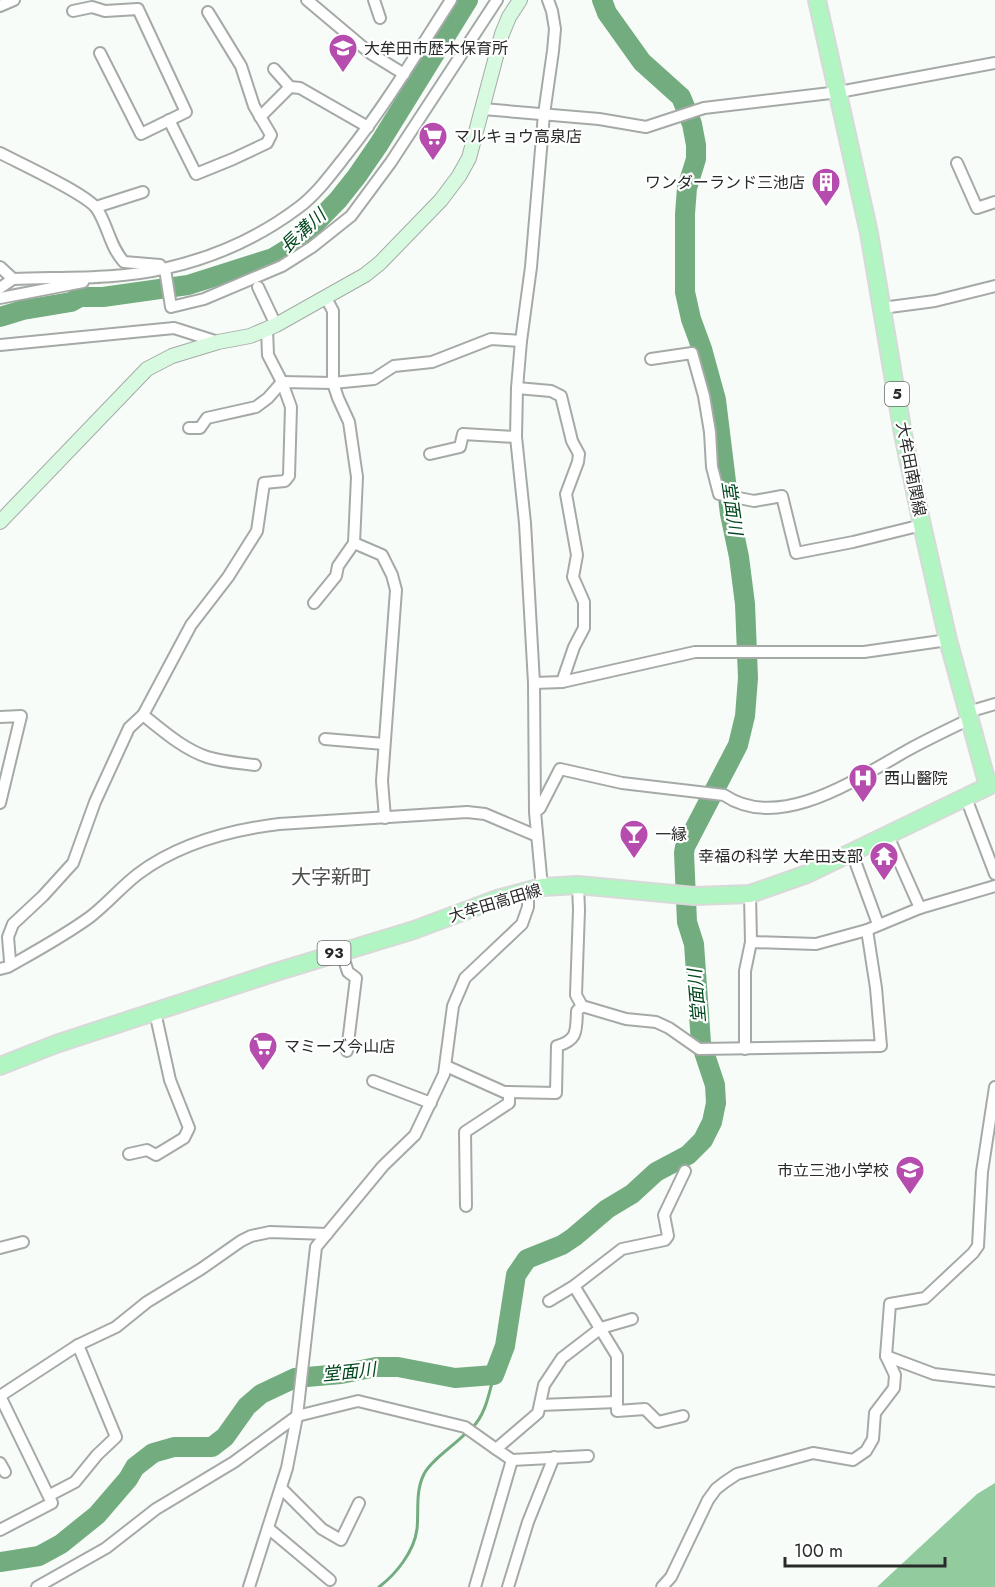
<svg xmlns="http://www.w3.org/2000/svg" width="995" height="1587" font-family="Jost,'Noto Sans JP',sans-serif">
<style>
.forest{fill:#92cc9e}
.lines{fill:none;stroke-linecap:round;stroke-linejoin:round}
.stream{stroke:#73ac7f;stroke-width:3}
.river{stroke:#73ac7f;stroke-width:20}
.street-casing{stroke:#a6aaa7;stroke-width:14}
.secondary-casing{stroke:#a6aaa7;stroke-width:16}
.primary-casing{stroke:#d8d9d8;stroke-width:20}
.street{stroke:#fff;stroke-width:10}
.secondary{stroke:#d8fae1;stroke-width:14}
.primary{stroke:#b0f5c2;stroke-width:16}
.labels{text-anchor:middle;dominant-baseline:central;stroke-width:4.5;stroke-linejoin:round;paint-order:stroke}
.shield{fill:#fff;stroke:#686a69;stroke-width:1.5}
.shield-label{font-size:15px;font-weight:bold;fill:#282a29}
.poi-label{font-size:16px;fill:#282a29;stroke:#fff;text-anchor:start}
.street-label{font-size:16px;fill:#282a29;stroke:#fff}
.water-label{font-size:18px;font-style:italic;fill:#02481e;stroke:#fff}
.quarter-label{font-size:20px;fill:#4d504d;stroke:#fff}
</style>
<rect width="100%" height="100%" fill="#f8fcf9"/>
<polygon class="forest" points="995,1483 995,1587 877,1587 977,1494"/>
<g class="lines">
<g class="stream">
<path d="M472,1428c14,-14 17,-35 22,-53"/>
<path d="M379,1587c17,-13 35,-35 38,-58 2,-18 -2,-37 7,-55 7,-14 31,-29 43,-42"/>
</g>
<g class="river">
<polyline points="0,317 23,310 71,302 80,297 103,297 188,285 273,258 294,245 338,200 357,176 379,144 468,0"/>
<polyline points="0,1562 39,1556 61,1544 97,1515 128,1479 135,1467 153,1453 174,1447 212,1447 225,1437 247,1406 261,1394 295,1378 341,1374 376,1367 398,1367 455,1378 494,1375 505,1346 516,1275 527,1259 562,1245 574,1237 607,1209 632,1194 656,1172 688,1155 703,1140 712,1122 716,1103 715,1085 701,1043 694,944 687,922 684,853 685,847 738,745 745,716 748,678 745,604 739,557 730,514 716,400 702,349 691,319 685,292 685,214 687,188 696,159 696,145 692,124 681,97 642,62 607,13 602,0"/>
</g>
<g class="street-casing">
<g id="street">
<polyline points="307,0 370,53 404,74"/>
<polyline points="374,0 380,18"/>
<polyline points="0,6 14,0"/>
<polyline points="73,11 92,7 105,11 138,9 186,112 141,134 100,53"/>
<polyline points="274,69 290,87"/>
<polyline points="483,109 599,119 646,127 704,108 839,92 995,63"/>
<polyline points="260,117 290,87 300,88 368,127"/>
<polyline points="169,120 196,174 233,159 267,143 271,135 254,106 241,66 208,12"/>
<path d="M0,153c19,10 87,41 97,56 11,17 13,38 27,53l36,3"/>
<polyline points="957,163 977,208 995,202"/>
<polyline points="96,207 143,192"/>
<polyline points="0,267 13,279"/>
<polyline points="165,269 171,307 204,299 282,266 312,247 351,216 391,162 497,0"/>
<polyline points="258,287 276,325"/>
<path d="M0,288l13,-9c51,-2 104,1 154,-11 48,-11 91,-30 131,-60 19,-14 34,-35 49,-54 38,-48 70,-101 104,-154"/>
<polyline points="0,298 83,282"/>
<polyline points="882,308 935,301 995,286"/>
<polyline points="0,345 174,328 218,342"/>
<polyline points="651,359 692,353 704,396 710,432 712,467 719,494 754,501 782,496 796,553 853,542 922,525"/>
<polyline points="517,388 551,391 561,396 572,441 579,454 578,462 566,494 577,555 573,577 584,602 584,628 574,647 562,682"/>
<polyline points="189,428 200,428 207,418 256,407 268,398 282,382 333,383 374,379 394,366 432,362 491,339 521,341"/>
<polyline points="430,454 460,447 463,434 516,437"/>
<polyline points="354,543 382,555 392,575 396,590 382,781 385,818"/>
<polyline points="314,603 336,576 338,566 354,543 357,477 349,422 338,398 333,383 333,311 326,298"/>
<polyline points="534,683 562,682 695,652 864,652 948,640"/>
<polyline points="968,712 995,704"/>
<path d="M143,715c19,15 40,34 64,42 16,5 32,6 48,8"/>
<polyline points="0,717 21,716 0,803"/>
<polyline points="325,739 384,744"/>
<polyline points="966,798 995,874"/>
<path d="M535,812l5,-4 20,-39 62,14 102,12c56,38 134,-17 184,-45 20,-11 41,-21 62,-31"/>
<polyline points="888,836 920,908"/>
<polyline points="852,853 878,924"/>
<polyline points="578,885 579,910 576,995 582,1006 626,1019 656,1022 669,1028 699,1049 881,1046 876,988 867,930"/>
<polyline points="542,887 535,812 534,683 525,523 516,437 517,388 521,341 531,267 544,114 553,51 555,29 552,11 548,0"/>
<polyline points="751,942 816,944 867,930 920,908 995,886"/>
<polyline points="341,951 348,972 356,978 347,1051"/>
<polyline points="10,961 8,937 13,924 43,896 73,863 95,802 129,728 143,715 191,625 228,577 257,531 264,483 285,481 289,476 291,407 282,382 268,355 267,329"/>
<path d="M0,969l8,-2c28,-16 56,-31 82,-50 17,-13 31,-30 48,-43 40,-30 92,-44 141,-50l188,-12 18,2 52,22"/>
<polyline points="745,1049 745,971 751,942 750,894"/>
<path d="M446,1066l58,26 52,1 1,-47c21,-6 19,-15 20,-35l5,-5"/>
<polyline points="373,1081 431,1103"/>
<polyline points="129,1154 147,1150 156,1155 184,1138 189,1128 170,1080 155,1012"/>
<polyline points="466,1206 465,1132 509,1103 509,1092"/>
<polyline points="0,1248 23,1242"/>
<polyline points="574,1286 617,1356 617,1411 645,1409 658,1422 683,1416"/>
<polyline points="549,1301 574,1286 622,1249 665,1240 668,1236 664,1215 685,1171"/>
<polyline points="886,1356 934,1374 995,1381"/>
<polyline points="0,1396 78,1345 116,1327 147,1302 201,1269 241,1241 251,1236 270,1232 327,1234"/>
<polyline points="0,1396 52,1503 0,1530"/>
<polyline points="540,1405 617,1402"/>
<polyline points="496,1449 512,1460 588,1456"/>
<polyline points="0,1463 5,1472"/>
<polyline points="281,1488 322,1529 341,1540 359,1503"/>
<polyline points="50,1495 75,1482 97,1455 116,1437 78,1345"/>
<polyline points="268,1528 330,1580"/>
<polyline points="37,1587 106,1548 156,1509 234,1462 297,1416 358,1401 465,1427 496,1449 538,1413 544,1385 562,1358 601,1328 632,1319"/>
<polyline points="249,1587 287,1468 297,1416 316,1247 383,1166 415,1135 444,1074 453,1006 465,978 522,924 528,907 528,893"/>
<polyline points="475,1587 512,1460"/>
<polyline points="508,1587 528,1522 554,1457"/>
<polyline points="662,1587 671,1577 708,1500 716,1489 725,1482 737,1474 813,1453 853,1460 866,1451 873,1439 875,1413 894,1388 895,1375 886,1356 890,1304 925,1298 973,1253 978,1246 982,1172 995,1087"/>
</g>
</g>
<g class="secondary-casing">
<polyline id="secondary" points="0,522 147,369 172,356 218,342 250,336 276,325 365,275 380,263 441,200 459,176 469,158 502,34 509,17 520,0"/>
</g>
<g class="primary-casing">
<g id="primary">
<polyline points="817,0 869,233 903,434 922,525 948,640 988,786"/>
<polyline points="0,1066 56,1044 276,972 414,930 497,899 542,887 578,885 694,896 750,894 807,874 995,783"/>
</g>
</g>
<use href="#street" class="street"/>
<use href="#secondary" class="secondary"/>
<use href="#primary" class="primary"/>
</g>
<defs>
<g id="school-pin" transform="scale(1.5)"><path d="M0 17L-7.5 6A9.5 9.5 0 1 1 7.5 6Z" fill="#b54cae" stroke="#fff"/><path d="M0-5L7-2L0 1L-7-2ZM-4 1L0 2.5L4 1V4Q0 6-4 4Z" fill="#fff"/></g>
<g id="supermarket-pin" transform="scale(1.5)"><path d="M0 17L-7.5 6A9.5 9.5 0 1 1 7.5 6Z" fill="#b54cae" stroke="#fff"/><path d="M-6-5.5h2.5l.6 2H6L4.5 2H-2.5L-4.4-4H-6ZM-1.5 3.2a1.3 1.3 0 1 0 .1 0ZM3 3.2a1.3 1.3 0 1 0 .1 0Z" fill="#fff"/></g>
<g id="building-pin" transform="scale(1.5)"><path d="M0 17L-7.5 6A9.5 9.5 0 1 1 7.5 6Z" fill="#b54cae" stroke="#fff"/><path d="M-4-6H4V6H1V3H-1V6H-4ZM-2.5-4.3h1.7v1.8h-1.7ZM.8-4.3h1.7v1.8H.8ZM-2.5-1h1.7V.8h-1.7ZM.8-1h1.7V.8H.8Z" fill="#fff"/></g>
<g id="hospital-pin" transform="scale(1.5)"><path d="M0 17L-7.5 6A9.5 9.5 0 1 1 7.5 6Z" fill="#b54cae" stroke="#fff"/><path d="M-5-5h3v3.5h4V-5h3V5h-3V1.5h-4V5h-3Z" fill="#fff"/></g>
<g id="bar-pin" transform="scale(1.5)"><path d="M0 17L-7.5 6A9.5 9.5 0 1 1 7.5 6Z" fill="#b54cae" stroke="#fff"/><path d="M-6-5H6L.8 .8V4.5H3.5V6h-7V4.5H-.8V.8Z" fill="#fff"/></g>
<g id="temple-pin" transform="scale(1.5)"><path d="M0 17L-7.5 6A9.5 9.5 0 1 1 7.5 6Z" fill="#b54cae" stroke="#fff"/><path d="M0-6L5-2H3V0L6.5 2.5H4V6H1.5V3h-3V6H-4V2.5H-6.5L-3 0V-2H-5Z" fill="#fff"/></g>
</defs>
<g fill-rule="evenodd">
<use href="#school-pin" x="343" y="48"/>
<use href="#supermarket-pin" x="433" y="136"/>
<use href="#building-pin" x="826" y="182"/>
<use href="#hospital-pin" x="863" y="778"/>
<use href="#bar-pin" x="634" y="834"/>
<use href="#temple-pin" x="884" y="856"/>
<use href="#supermarket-pin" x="263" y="1046"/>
<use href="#school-pin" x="910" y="1170"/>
</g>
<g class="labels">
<g class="shield">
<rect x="885" y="382" width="24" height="24" rx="4.5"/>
<rect x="317.5" y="941" width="33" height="24" rx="4.5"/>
</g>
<g class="shield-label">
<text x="897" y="394">5</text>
<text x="334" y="953">93</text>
</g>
<g class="poi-label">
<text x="364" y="48">大牟田市歴木保育所</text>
<text x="454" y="136">マルキョウ高泉店</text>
<text x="805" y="182" text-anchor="end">ワンダーランド三池店</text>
<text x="884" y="778">西山醫院</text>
<text x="655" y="834">一縁</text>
<text x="863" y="856" text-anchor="end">幸福の科学 大牟田支部</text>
<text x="284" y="1046">マミーズ今山店</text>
<text x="889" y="1170" text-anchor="end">市立三池小学校</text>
</g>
<g class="street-label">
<text transform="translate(911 469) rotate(79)">大牟田南関線</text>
<text transform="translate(495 903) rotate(-17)">大牟田高田線</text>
</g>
<g class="water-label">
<text transform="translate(303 231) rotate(-43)">長溝川</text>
<text transform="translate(732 508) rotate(82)">堂面川</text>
<text transform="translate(697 996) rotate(-95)">堂面川</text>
<text transform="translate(349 1372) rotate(-6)">堂面川</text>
</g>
<g class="quarter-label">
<text x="331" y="877">大字新町</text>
</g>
</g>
<path d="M785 1557v9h160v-9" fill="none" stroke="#282a29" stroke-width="3"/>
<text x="794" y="1557" font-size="18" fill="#282a29" stroke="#ffffff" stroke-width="4.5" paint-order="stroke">100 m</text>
</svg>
